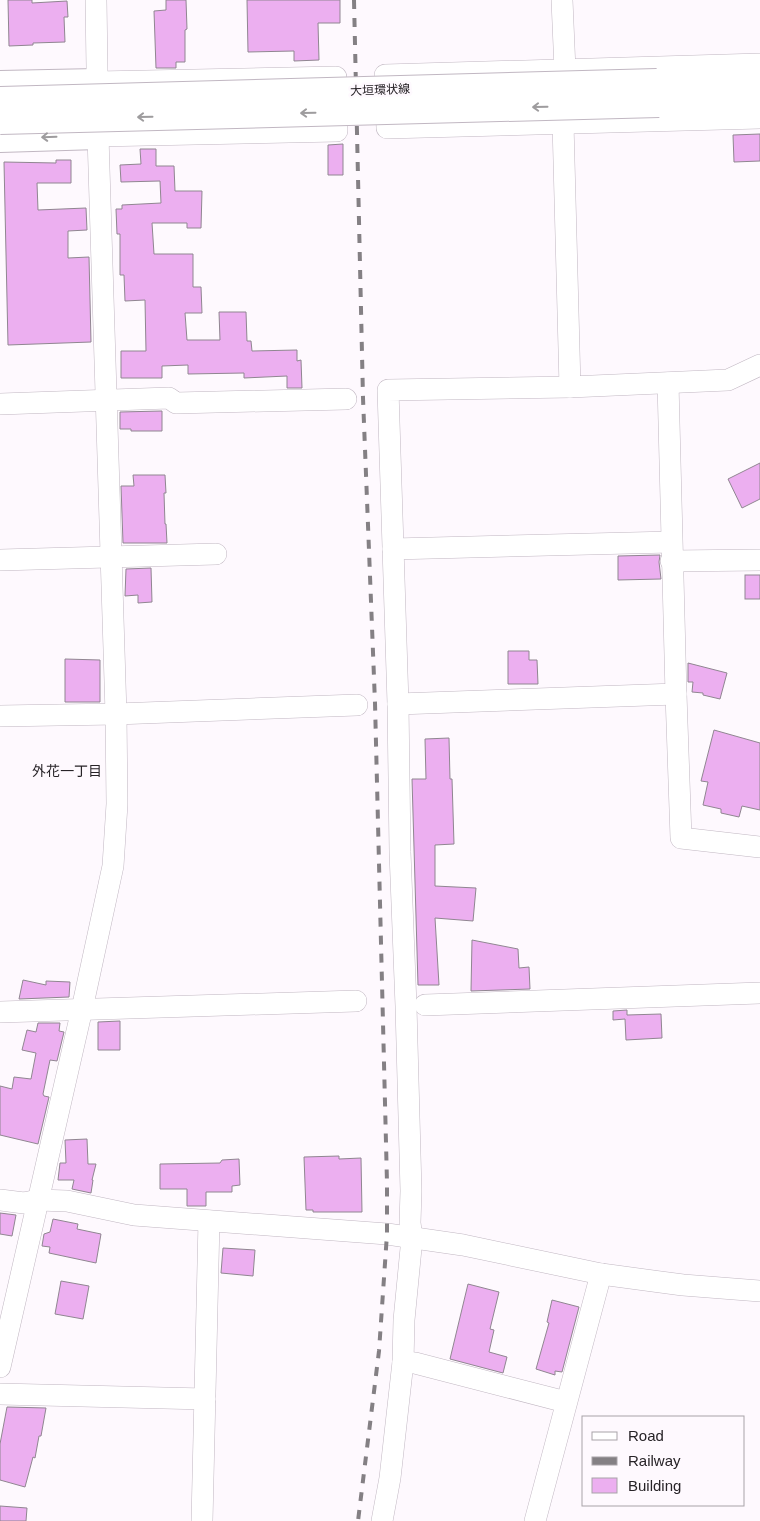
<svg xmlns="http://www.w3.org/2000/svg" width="760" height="1521" font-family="Arial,'Noto Sans JP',sans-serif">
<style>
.building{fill:#ecaff0;stroke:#908691}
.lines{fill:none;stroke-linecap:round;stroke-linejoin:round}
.minor-casing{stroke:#c1b7c2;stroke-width:22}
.major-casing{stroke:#c1b7c2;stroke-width:28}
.minor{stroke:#fff;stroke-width:21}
.major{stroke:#fff;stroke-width:26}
.rail{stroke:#848084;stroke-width:4;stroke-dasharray:9 9;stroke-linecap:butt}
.major-bridge-casing{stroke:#c1b7c2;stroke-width:28;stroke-linecap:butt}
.major-bridge{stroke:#fff;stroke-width:26}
.oneway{stroke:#9e9c9e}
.labels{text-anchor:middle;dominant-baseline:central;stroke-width:5;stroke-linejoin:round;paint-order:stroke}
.street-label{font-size:12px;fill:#272327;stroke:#fef9fe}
.neighbourhood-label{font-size:14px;fill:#272327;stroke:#fef9fe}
</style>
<rect width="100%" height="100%" fill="#fef9fe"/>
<g class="building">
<polygon points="8,0 32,0 32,3 67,1 68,17 64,17 65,42 33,43 33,45 9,46"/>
<polygon points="166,0 186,0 187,29 185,30 185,62 176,62 176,68 156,68 154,11 166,10"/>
<polygon points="247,0 340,0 340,23 318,23 319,60 294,61 294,51 248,52"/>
<polygon points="760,134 760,161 734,162 733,135"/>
<polygon points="343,144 343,175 328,175 328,145"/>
<polygon points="140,149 156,149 156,166 174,166 175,191 202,191 201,228 187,228 187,223 152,223 154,254 193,254 193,287 201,287 202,313 185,313 187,340 220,340 219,312 246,312 247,341 251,341 252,351 297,350 297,361 301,360 302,388 287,388 287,376 244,378 244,373 188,374 188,365 162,366 162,378 121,378 121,351 146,351 145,300 125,301 124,275 120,275 120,234 117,234 116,209 122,209 122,205 161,203 160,181 121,182 120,165 141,164"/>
<polygon points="56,160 71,160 71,183 37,183 38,210 86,208 87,230 68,231 68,258 89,257 91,342 8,345 4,162 56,163"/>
<polygon points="162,411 162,431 131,431 131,429 120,429 120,412"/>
<polygon points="760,463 760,499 742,508 728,479"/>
<polygon points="133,475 165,475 166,493 164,493 165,524 166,524 167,543 123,543 121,486 134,486"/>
<polygon points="660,555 659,562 661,579 618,580 618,556"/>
<polygon points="151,568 152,602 138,603 138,595 125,596 126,569"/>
<rect x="745" y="575" width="15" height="24"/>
<polygon points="508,651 529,651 529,660 537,660 538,684 508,684"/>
<polygon points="65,659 100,660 100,702 65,702"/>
<polygon points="688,663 727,673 720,699 703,695 703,693 692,692 693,682 688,682"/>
<polygon points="714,730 760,743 760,810 742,806 739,817 721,813 721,809 703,805 708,782 701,781"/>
<polygon points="449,738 450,779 452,779 454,844 435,845 435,886 476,888 473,921 435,918 439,985 418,985 412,779 426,779 425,739"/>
<polygon points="472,940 518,949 519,968 529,967 530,989 471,991"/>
<polygon points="23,980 46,985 46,981 70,982 69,997 19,999"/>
<polygon points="627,1010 627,1015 661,1014 662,1038 626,1040 625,1019 613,1020 613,1011"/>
<polygon points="120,1021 120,1050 98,1050 98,1022"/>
<polygon points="38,1023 60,1023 59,1031 64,1032 57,1061 50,1060 43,1094 44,1096 49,1097 38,1144 0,1135 0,1086 12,1089 14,1077 31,1079 36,1053 22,1050 27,1030 36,1032"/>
<polygon points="87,1139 88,1164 96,1164 92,1180 93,1180 91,1193 72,1189 74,1180 58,1180 60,1163 66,1163 65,1140"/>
<polygon points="339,1156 339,1159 361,1158 362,1212 313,1212 313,1210 306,1210 304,1157"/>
<polygon points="239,1159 240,1185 232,1186 232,1192 206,1192 206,1206 187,1206 187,1189 160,1189 160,1164 220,1163 222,1160"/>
<polygon points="0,1213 16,1215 12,1236 0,1234"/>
<polygon points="53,1219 78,1224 77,1229 101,1234 96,1263 49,1253 50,1247 42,1246 44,1234 50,1232"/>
<polygon points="223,1248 255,1250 253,1276 221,1273"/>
<polygon points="61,1281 89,1286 83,1319 55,1314"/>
<polygon points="468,1284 499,1292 490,1329 494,1330 489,1352 507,1357 503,1373 450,1359"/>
<polygon points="552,1300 579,1307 562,1372 555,1371 555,1375 536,1369 549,1323 547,1322"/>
<polygon points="7,1407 46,1408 41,1436 39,1436 35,1458 33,1457 25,1487 0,1480 0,1444"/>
<polygon points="0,1506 27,1508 26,1521 0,1521"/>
</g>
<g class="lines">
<g class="minor-casing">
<g id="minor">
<polyline points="562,0 565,70"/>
<polyline points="760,64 385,75 387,128 760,118"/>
<polyline points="97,82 336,77 337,131 98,136"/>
<polyline points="563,123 570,387 728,380 760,365"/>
<polyline points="0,404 169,398 176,403 346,399"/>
<polyline points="393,549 671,542"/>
<polyline points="0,560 216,554"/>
<polyline points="671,561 760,560"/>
<polyline points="676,694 681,838 760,847"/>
<polyline points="398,704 676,694 668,383"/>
<polyline points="0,716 116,714 357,705"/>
<polyline points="425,1005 760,993"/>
<polyline points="0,1012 356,1001"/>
<polyline points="0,1200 24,1203 38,1200 67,1201 134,1215 387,1234 463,1245 601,1274 683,1285 760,1291"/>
<polyline points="403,1362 415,1363 566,1402"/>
<polyline points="0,1367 82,1009 113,866 117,804 116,714 98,136 96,0"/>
<polyline points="0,1394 205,1399"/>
<polyline points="202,1521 209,1221"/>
<polyline points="382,1521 390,1478 403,1362 404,1320 412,1238 410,1223 411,1191 406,1006 400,852 398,704 388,390 570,387"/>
<polyline points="535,1521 601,1274"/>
</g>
</g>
<g class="major-casing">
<g id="major">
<polyline points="657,82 760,79"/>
<polyline points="0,84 97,82"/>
<polyline points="659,104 760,102"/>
<polyline points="0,139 98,136"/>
</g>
</g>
<use href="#minor" class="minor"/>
<use href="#major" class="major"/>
<polyline class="rail" points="354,0 363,398 375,703 387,1183 387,1234 379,1351 358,1521"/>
<g class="major-bridge-casing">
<g id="major-bridge">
<polyline points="0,100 657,82"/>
<polyline points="0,121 659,104"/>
</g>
</g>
<use href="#major-bridge" class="major-bridge"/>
</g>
<defs><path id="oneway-shaft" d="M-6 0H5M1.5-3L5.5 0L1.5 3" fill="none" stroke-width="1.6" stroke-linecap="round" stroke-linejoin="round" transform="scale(1.25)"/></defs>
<g class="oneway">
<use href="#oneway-shaft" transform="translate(540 107) rotate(179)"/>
<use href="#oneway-shaft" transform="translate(308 113) rotate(179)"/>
<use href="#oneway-shaft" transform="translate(145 117) rotate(179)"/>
<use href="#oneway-shaft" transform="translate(49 137) rotate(178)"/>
</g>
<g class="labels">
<g class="street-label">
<text transform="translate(380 90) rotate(-2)">大垣環状線</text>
</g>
<g class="neighbourhood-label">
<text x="67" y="771">外花一丁目</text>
</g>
</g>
<rect x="582" y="1416" width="162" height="90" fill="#fef9fe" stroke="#a8a3a8"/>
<rect x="592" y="1432" width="25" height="8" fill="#ffffff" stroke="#a8a3a8"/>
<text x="628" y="1441" font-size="15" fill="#272327">Road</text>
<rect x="592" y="1457" width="25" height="8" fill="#848084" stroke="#a8a3a8"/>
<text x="628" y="1466" font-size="15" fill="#272327">Railway</text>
<rect x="592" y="1478" width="25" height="15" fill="#ecaff0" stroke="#a8a3a8"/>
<text x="628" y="1491" font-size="15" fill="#272327">Building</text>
</svg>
